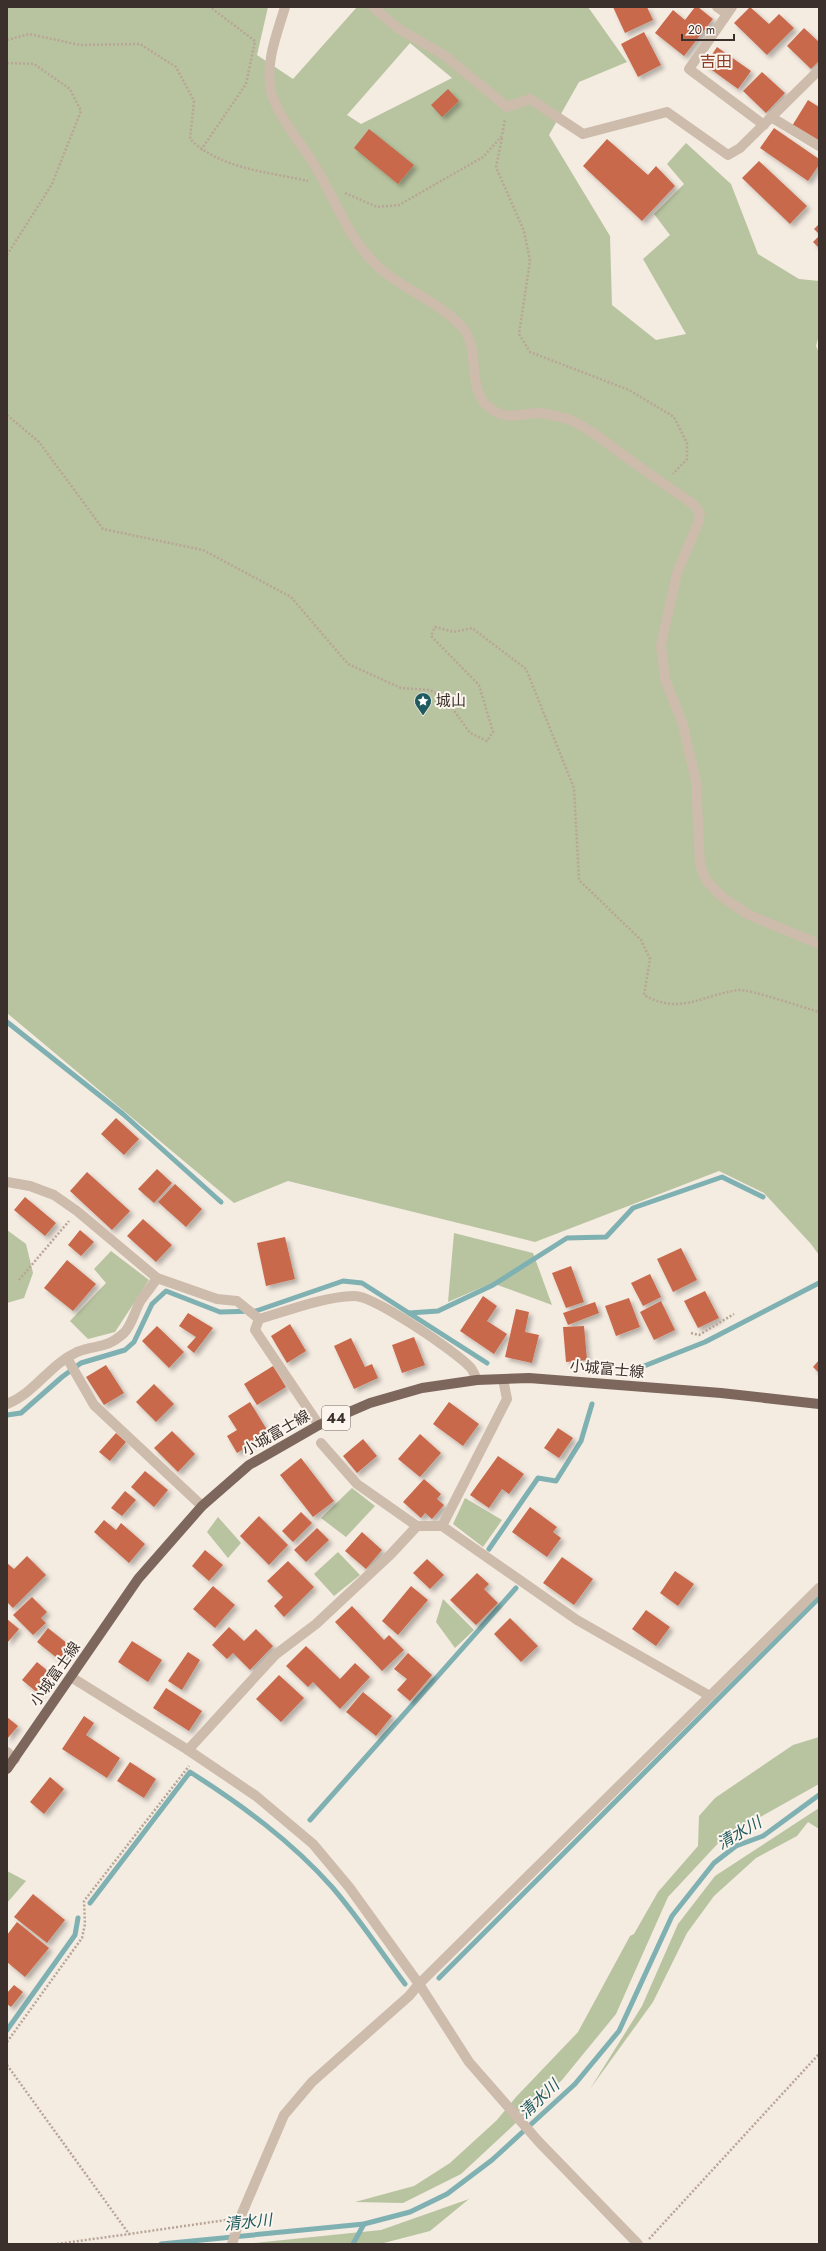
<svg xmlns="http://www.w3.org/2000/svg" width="826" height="2251" font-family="Jost,'Noto Sans JP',sans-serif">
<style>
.green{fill:#b8c4a0;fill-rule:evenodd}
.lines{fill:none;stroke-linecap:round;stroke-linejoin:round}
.stream{stroke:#7fb0b2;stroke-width:5}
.building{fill:#c8694b;filter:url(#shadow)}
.path{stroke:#b9a596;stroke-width:2.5;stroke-dasharray:2 2;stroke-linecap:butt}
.minor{stroke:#cdbbac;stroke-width:10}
.major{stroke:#7d675c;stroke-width:10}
.labels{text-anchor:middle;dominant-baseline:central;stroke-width:4;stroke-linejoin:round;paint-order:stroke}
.shield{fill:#fbf5ee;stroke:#756b66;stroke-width:1}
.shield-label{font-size:14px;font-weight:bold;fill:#3b302b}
.poi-label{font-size:15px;fill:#3b302b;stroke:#fbf5ee;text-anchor:start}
.street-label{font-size:15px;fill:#3b302b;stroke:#fbf5ee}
.neighbourhood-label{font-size:16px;fill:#8c3b22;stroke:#fbf5ee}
.water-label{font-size:16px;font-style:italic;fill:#1f5a5e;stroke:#fbf5ee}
</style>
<defs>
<filter id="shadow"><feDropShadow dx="3.5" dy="3.5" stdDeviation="2" flood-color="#0004"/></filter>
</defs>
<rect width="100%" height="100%" fill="#f4ebe1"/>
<g class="green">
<path d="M7,7h261l-11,48 36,24 64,-72h231l39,55 -48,20 -30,53 61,101 2,69 44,35 30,-6 -43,-75 27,-24 -16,-21 30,-30 -17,-20 19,-21 45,41 27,70 41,25 20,2v54l-3,11 3,7v902l-8,-11 -47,-51 -45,-22 -184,71 -247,-61 -54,22 -227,-190zM410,43l42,35 -91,46 -14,-9z"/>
<polygon points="7,1230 26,1244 33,1273 24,1298 7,1303"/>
<polygon points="454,1233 533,1253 552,1305 492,1283 448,1302"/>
<polygon points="111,1251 149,1280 115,1332 88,1339 70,1321 106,1283 94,1269"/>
<polygon points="352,1488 375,1506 346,1537 321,1518"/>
<polygon points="465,1498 502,1520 483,1547 453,1524"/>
<polygon points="218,1517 241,1543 228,1558 207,1532"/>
<polygon points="338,1552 360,1575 334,1596 314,1574"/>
<polygon points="443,1599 474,1630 455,1648 436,1622"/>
<polygon points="819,1737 819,1784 723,1838 668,1897 616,2014 562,2080 461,2174 403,2203 355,2202 414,2186 450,2163 497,2120 516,2097 578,2032 630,1936 634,1934 658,1892 698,1846 699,1816 715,1798 793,1745"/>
<polygon points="819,1808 819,1829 808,1822 797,1836 756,1858 714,1896 687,1933 653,2002 590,2089 642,2006 678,1924 715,1876"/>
<polygon points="7,1871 26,1881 7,1903"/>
<polygon points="469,2199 430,2231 380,2244 244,2244 381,2230"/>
</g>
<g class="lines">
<g class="stream">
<polyline points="7,1022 123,1114 221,1202"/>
<polyline points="409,1313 438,1311 493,1285 567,1238 606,1237 633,1208 722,1177 763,1197"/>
<polyline points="634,1370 705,1342 819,1283"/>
<polyline points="7,1415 21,1413 62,1377 81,1363 125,1350 134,1342 152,1304 166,1291 220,1312 256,1311 343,1281 362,1283 487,1363"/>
<polyline points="489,1549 538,1478 556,1481 581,1441 592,1404"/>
<polyline points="310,1820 516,1588"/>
<path d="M90,1903l100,-131c52,33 101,69 142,115 26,30 49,65 73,97"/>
<polyline points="439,1978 819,1598"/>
<polyline points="7,2030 75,1935 78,1918"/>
<polyline points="161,2244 364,2224 410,2212 447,2194 492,2160 575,2084 619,2031 672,1916 714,1863 736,1846 763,1836 819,1795"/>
<polyline points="353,2244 364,2224"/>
</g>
</g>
<g class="building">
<polygon points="613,7 647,7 653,20 625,33"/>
<polygon points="695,7 698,7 713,19 684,56 655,33 673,10 685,20"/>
<polygon points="750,7 769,24 779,14 794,28 767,55 734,23"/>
<polygon points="804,28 819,42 819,61 811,69 787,46"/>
<polygon points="644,32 661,65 638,77 621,44"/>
<polygon points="717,47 751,71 738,89 705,65"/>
<polygon points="762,72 785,93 766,113 743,91"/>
<polygon points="448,89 459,101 442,117 431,105"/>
<polygon points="808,100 819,107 819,141 792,126"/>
<polygon points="774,128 819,159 819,165 808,181 760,148"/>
<polygon points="369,129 414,165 398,184 354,148"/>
<polygon points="607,139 648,175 656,166 675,186 642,221 583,166"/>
<polygon points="759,161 807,206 790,224 742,178"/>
<polygon points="819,224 819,234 814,229"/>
<polygon points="819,236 819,248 813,242"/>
<polygon points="116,1118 139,1139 124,1155 101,1134"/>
<polygon points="157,1169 172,1183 154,1203 138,1189"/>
<polygon points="87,1172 130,1211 112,1230 70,1191"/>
<polygon points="175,1184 202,1209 186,1227 158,1202"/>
<polygon points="25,1197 56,1223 45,1236 14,1210"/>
<polygon points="143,1219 172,1245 156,1262 127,1236"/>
<polygon points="80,1230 94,1242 81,1256 68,1245"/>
<polygon points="285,1237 295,1279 266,1286 257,1243"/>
<polygon points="681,1248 697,1280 673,1292 657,1259"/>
<polygon points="67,1260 96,1284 73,1311 44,1288"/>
<polygon points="571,1266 584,1302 566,1308 552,1273"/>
<polygon points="650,1274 661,1297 643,1306 631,1283"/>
<polygon points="705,1291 719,1318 698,1328 684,1301"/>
<polygon points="483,1296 497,1306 487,1321 507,1334 494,1354 460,1331"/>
<polygon points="629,1298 640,1327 616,1336 605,1306"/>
<polygon points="661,1301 675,1330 654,1340 640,1312"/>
<polygon points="595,1302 599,1313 568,1325 563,1313"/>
<polygon points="516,1309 529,1312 525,1332 539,1335 532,1363 505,1357"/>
<polygon points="188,1313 213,1328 194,1353 187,1347 196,1337 179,1326"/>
<polygon points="290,1324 306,1351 287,1363 271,1336"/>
<polygon points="157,1326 184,1352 169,1368 142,1341"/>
<polygon points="584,1326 587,1360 566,1362 563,1327"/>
<polygon points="414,1337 425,1365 402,1373 392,1345"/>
<polygon points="351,1338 365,1367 372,1364 378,1378 354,1389 334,1346"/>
<polygon points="819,1360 819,1373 813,1367"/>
<polygon points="106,1365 124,1393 104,1405 86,1377"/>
<polygon points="273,1366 286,1387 257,1405 244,1384"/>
<polygon points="154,1384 174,1404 156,1422 136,1402"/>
<polygon points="250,1402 269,1433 237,1453 227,1436 237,1430 228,1416"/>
<polygon points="449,1402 479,1424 463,1446 433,1424"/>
<polygon points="558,1428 573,1438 559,1458 544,1448"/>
<polygon points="172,1431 195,1454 178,1472 154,1448"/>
<polygon points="116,1433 126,1442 110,1461 99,1452"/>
<polygon points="420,1434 441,1453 420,1477 398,1459"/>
<polygon points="363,1439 377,1456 357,1473 343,1456"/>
<polygon points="498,1456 524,1474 509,1494 502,1489 489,1508 470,1495"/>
<polygon points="301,1458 334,1501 313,1517 280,1475"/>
<polygon points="145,1471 168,1490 154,1507 131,1487"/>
<polygon points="424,1479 441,1494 437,1499 444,1505 432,1519 425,1513 421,1518 403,1502"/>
<polygon points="125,1491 136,1500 122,1516 111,1508"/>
<polygon points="530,1507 557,1527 553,1532 561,1538 547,1557 512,1532"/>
<polygon points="301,1512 312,1523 293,1542 282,1531"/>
<polygon points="259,1516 288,1545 269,1565 240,1536"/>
<polygon points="104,1520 116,1530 121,1523 145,1544 129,1563 94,1532"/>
<polygon points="317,1528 329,1540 306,1562 294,1550"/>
<polygon points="362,1532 382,1550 366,1569 345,1551"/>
<polygon points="205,1550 223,1565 209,1581 192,1566"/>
<polygon points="27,1556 46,1575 13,1608 7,1602 7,1563 14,1569"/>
<polygon points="562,1557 593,1579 574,1605 543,1583"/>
<polygon points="427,1559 444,1575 430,1589 413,1573"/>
<polygon points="288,1561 314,1587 284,1617 274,1606 283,1597 267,1581"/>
<polygon points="675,1571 694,1584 678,1606 660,1593"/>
<polygon points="477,1573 489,1584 484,1589 498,1603 476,1625 450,1600"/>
<polygon points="213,1586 235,1605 215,1628 193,1609"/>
<polygon points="411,1586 428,1600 398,1635 382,1621"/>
<polygon points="32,1597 47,1612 41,1618 46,1623 33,1635 13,1615"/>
<polygon points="352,1606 384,1640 389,1635 404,1650 382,1671 335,1622"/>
<polygon points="646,1610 670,1627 656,1646 632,1629"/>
<polygon points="510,1618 538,1646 521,1662 494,1634"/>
<polygon points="7,1619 19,1629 7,1643"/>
<polygon points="229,1627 244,1641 256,1629 273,1646 250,1670 233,1653 227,1659 212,1645"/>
<polygon points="48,1628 73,1648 62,1662 37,1642"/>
<polygon points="132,1641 162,1660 148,1682 118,1662"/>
<polygon points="306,1646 340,1679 355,1663 370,1677 340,1709 313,1682 308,1687 286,1666"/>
<polygon points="188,1652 200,1660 182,1690 168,1681"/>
<polygon points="408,1653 432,1675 410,1701 397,1690 407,1679 394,1669"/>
<polygon points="37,1662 54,1676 39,1694 22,1680"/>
<polygon points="279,1675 304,1698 281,1722 256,1699"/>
<polygon points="166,1688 202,1711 189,1731 153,1708"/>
<polygon points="363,1692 392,1716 376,1736 346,1712"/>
<polygon points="84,1716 94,1723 86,1735 120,1758 107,1778 62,1749"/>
<polygon points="7,1717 18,1726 7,1739"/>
<polygon points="130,1762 156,1779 144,1798 117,1781"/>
<polygon points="50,1777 64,1789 44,1814 30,1802"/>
<polygon points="33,1894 65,1920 47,1943 14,1917"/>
<polygon points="17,1922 49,1948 25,1977 7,1962 7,1935"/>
<polygon points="14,1985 23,1992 11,2007 7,2004 7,1993"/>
</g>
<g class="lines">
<g class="path">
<path d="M7,40l22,-6 51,11 60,-1 36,23 18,34 -4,38c30,30 79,33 118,42"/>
<polyline points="7,63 34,64 70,89 81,111 52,184 7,255"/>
<polyline points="502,138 496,167 524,231 530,261 519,334 530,352 629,390 674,417 687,443 687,459 673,474"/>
<polyline points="201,150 246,84 255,41 210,7"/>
<polyline points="345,193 377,207 399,205 483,157 502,136 505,119"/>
<path d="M7,415l32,27 64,87 100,21 88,47 57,67 53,24 29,2 14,7 26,36 17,8 6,-9 -14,-47 -48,-49 4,-9 19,5 18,-4 54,41 48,119 5,92 62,60 9,19 -6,36c37,21 60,-1 95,-5 10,-1 66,18 80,22"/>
<polyline points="19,1280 69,1221"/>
<polyline points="691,1333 699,1335 734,1314"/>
<polyline points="7,2042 82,1938 85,1924 84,1901 189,1766"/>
<polyline points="7,2065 129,2234 226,2220"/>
<polyline points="649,2239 819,2054"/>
<polyline points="57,2244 129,2234"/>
</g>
<g class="minor">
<path d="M285,7c-8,27 -20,55 -14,84 7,27 30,51 44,75 22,36 34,77 68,105 25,20 57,32 79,56 21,24 1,66 32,84 14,9 30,2 46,2 8,1 20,4 28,6 18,7 36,22 51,33 25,18 49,35 74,52l7,9 -2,10 -21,50 -16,72 4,34 18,46 13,57 4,83 6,15 16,17 27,18 70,29"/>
<polyline points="373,7 399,29 444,55 507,107 530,99 583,134 667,112 728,155 740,148 819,70"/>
<polyline points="717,7 727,14"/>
<polyline points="732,7 689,69 764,125"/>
<polyline points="771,117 819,146"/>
<polyline points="7,1182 30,1186 54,1195 77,1211 157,1278 217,1299 237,1301 259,1319"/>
<path d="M259,1319c31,-9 63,-22 95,-23 19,-1 101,55 116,71 3,3 5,9 7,13"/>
<polyline points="259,1319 255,1330 319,1425"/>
<polyline points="67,1358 94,1405 202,1506"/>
<path d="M7,1404c28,-11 42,-39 70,-52 20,-8 28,-2 47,-19 8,-8 11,-23 17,-33 5,-7 11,-14 16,-22"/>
<polyline points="321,1443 357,1484 417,1526"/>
<polyline points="442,1526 507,1399 503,1379"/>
<polyline points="71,1677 188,1750 256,1796 313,1844 349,1887 419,1984 469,2062 539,2142 638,2244"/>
<polyline points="188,1750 275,1655 316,1624 391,1554 417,1526 442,1526 577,1620 710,1696"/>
<polyline points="7,1752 15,1759"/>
<polyline points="232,2244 240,2218 284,2115 312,2082 409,1996 419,1984 819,1588"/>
</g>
<polyline class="major" points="7,1769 138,1579 202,1506 249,1465 319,1425 370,1403 422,1388 477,1380 529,1378 721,1393 819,1404"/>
</g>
<defs>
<g id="sight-pin" transform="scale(0.9)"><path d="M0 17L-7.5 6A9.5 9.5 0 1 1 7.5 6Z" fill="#1f5a5e" stroke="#fbf5ee"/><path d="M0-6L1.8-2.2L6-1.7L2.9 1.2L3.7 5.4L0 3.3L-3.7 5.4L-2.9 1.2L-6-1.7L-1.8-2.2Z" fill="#fff"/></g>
</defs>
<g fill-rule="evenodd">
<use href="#sight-pin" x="423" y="701"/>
</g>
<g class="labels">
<rect class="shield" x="322" y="1406" width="28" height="24" rx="3"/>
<g class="shield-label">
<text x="336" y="1418">44</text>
</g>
<g class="poi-label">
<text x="436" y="701">城山</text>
</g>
<g class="street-label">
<text transform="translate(607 1369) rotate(5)">小城富士線</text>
<text transform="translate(276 1433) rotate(-30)">小城富士線</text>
<text transform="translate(55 1674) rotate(-55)">小城富士線</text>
</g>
<g class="neighbourhood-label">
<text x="716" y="61">吉田</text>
</g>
<g class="water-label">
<text transform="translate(739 1833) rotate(-30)">清水川</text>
<text transform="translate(539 2099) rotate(-43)">清水川</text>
<text transform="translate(248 2222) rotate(-6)">清水川</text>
</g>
</g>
<rect width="826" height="2251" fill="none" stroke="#3b302b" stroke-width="16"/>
<path d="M682 34v6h52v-6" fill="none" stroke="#3b302b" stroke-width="2"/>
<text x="688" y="34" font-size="12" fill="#3b302b" stroke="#fbf5ee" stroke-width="3" paint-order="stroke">20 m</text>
</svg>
